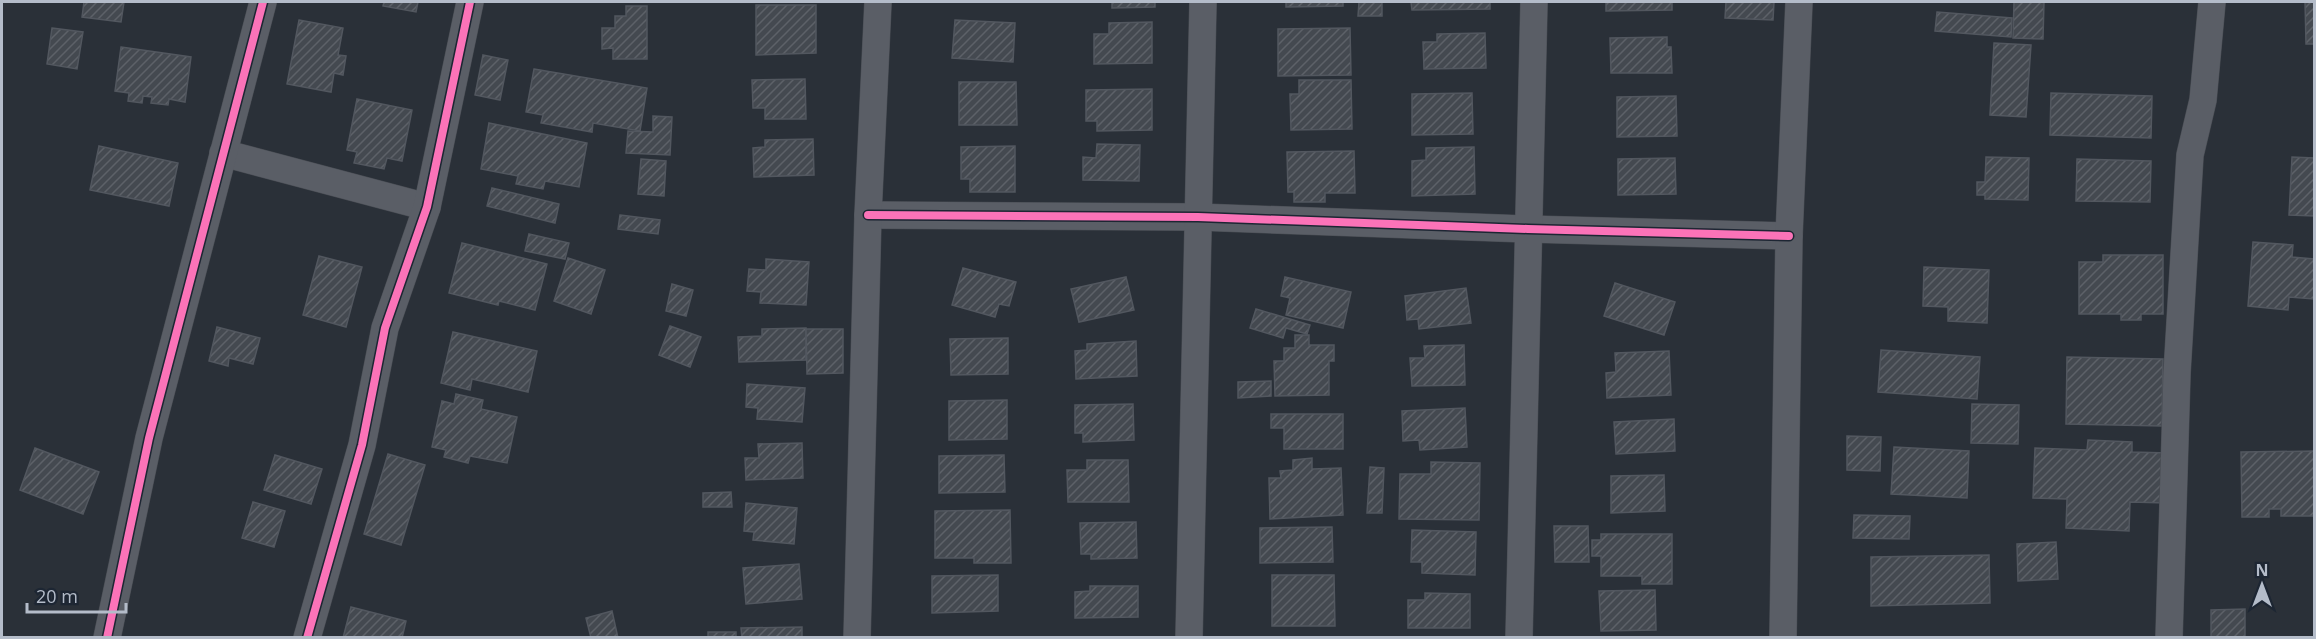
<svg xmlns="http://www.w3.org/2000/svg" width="2316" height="639" font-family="'Open Sans',sans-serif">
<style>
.building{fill:url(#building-hatch);stroke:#52575f;stroke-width:1.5}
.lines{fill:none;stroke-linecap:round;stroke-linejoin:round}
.street-casing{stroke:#484c53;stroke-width:28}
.street{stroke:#5a5e66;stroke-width:27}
.cycleway-casing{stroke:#1d2633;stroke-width:11}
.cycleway{stroke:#fb73b8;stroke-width:8}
</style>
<defs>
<pattern id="building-hatch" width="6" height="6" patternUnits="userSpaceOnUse" patternTransform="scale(1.5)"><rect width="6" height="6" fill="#444950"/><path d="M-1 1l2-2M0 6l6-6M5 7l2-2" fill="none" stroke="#5d6168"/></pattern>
</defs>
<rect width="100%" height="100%" fill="#2a3038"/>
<g class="building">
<polygon points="84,2 124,2 121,22 82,17"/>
<polygon points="384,2 418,2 416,12 383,6"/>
<polygon points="1112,2 1155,2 1155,7 1112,8"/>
<polygon points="1286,2 1343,2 1343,6 1286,7"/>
<polygon points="1359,2 1382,2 1382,16 1358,16"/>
<polygon points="1411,2 1490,2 1490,9 1412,10"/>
<polygon points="1606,2 1672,2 1672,10 1606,11"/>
<polygon points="1726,2 1774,2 1773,20 1725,18"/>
<polygon points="2014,2 2044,2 2043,39 2013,38"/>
<polygon points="2305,2 2314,2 2314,44 2306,44"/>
<polygon points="756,5 816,5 816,53 756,55"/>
<polygon points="626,6 647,6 647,59 613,59 613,48 602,49 602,28 615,28 615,16 626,16"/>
<polygon points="1937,12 2012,18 2011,37 1935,31"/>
<polygon points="299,20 343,28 338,55 346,56 343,75 334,73 331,92 287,84"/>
<polygon points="955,20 1015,23 1013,62 952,58"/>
<polygon points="1152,22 1152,63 1094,64 1094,34 1109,34 1109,23"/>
<polygon points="52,28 83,32 77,69 47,64"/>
<polygon points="1350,28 1351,75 1278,76 1278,29"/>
<polygon points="1485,33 1486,68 1424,69 1423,42 1437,42 1437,34"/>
<polygon points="1667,37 1667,47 1671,47 1672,73 1611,73 1610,38"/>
<polygon points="1994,43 2031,45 2026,117 1990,115"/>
<polygon points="121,47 191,57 185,102 169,99 168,105 151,103 152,97 143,96 142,103 128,101 129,93 115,91"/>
<polygon points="483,55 508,60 500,100 475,95"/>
<polygon points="534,69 647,88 640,131 593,123 592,132 541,123 543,115 526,112"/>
<polygon points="805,79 806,119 765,119 765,108 753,108 752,80"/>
<polygon points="1299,80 1351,80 1352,129 1291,130 1290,94 1299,94"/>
<polygon points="959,82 1016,82 1017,125 959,125"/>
<polygon points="1152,89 1152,130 1097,131 1097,121 1086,121 1086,90"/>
<polygon points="1472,93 1473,134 1412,135 1412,94"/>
<polygon points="2051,93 2152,96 2151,138 2050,135"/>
<polygon points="1676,96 1677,136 1617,137 1617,97"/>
<polygon points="357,99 412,110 402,161 387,158 384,169 354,163 357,152 347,150"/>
<polygon points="653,116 672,117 670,155 626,153 628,131 653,132"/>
<polygon points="489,123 587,143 579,187 545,181 543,189 516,184 518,176 481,169"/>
<polygon points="813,139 814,175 754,177 753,148 765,147 765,140"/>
<polygon points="1097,144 1140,145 1139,181 1083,180 1083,157 1096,158"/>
<polygon points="99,146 178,163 169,206 90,190"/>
<polygon points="1015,146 1015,192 970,192 970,179 961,179 961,147"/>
<polygon points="1474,147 1475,194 1412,196 1412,161 1426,160 1426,148"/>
<polygon points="1354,151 1355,193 1325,193 1325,202 1294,202 1294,192 1288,192 1287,152"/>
<polygon points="1986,157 2029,158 2028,200 1985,199 1985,195 1977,195 1977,182 1985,182"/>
<polygon points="2292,157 2314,158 2314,216 2289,215"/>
<polygon points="1675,158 1676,194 1618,195 1618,159"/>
<polygon points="641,159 666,161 664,196 638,194"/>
<polygon points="2077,159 2151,161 2150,202 2076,201"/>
<polygon points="492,188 559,204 555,223 487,206"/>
<polygon points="620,215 660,220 658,234 618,229"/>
<polygon points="529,234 569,243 565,259 525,251"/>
<polygon points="2253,242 2293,245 2292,257 2314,259 2314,299 2289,297 2288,310 2248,306"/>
<polygon points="462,243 547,264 535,310 499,301 498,305 449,293"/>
<polygon points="2103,255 2163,255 2163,314 2141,314 2141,320 2121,320 2121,314 2079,314 2079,262 2103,262"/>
<polygon points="319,256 362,267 346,327 303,315"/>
<polygon points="568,258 605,270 591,314 554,301"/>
<polygon points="766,259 809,262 806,305 760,303 761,292 747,291 749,269 766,270"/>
<polygon points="1924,267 1989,270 1987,323 1948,321 1948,307 1923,306"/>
<polygon points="963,268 1016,282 1009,306 999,304 995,317 952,305"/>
<polygon points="1126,277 1134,310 1079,322 1071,289"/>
<polygon points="1285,277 1351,292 1343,328 1286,315 1290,298 1281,296"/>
<polygon points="1615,283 1675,302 1664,335 1604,316"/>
<polygon points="672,284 693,290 686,316 666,311"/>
<polygon points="1466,288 1471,323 1419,329 1418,319 1407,320 1405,296"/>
<polygon points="1256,309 1310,325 1307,334 1286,328 1283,338 1250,328"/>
<polygon points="670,326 701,337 690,367 659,355"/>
<polygon points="217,327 260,338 253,364 229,358 228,366 209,361"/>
<polygon points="806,328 806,360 739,362 738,337 762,336 762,329"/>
<polygon points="806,329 843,329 843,373 807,374"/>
<polygon points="453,332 537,351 528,392 472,379 470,390 441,383"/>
<polygon points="1295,335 1309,335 1309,345 1334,345 1334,361 1329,361 1329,395 1275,396 1274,361 1284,361 1284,348 1295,348"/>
<polygon points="1008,338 1008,374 951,375 950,339"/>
<polygon points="1136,341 1137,376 1076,379 1075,351 1087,350 1087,344"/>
<polygon points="1464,345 1465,385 1412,386 1410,358 1425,358 1424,346"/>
<polygon points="1881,350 1980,357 1977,399 1878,392"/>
<polygon points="1669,351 1671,395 1607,398 1606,373 1616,372 1615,353"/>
<polygon points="2067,357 2163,359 2162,426 2066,424"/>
<polygon points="1271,381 1271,396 1238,398 1238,382"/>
<polygon points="747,384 805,388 802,422 757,419 758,408 746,407"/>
<polygon points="456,394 483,400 481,409 517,417 507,463 470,456 468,463 444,457 446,450 432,447 442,401 454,404"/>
<polygon points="1007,400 1007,439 949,440 949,401"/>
<polygon points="1133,404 1134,440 1083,442 1083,433 1075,433 1075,405"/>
<polygon points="1972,404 2019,405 2018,444 1971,443"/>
<polygon points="1465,408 1467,447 1420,450 1419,440 1403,441 1402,411"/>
<polygon points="1271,414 1343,414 1343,449 1284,449 1284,428 1271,428"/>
<polygon points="1674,419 1675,451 1616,454 1614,422"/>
<polygon points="1847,436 1881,437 1880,471 1847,470"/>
<polygon points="2088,440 2132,442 2132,452 2168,453 2166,503 2130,502 2129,531 2066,528 2067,499 2033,498 2035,448 2087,450"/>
<polygon points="802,443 803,478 746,480 745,458 759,458 758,444"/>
<polygon points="1894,447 1969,451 1967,498 1891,494"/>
<polygon points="35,448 99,472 83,514 20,490"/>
<polygon points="2314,451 2314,516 2281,516 2281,509 2269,509 2269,517 2242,517 2241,452"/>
<polygon points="388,454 425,465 401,545 364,534"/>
<polygon points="275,455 322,469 311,504 264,490"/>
<polygon points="1004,455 1005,492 939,493 939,456"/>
<polygon points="1312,458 1312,469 1341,468 1343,515 1270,519 1269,478 1281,478 1280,471 1293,470 1293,460"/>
<polygon points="1087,460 1128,460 1129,502 1068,502 1067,470 1087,470"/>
<polygon points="1431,462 1480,463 1479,520 1399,519 1400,474 1431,474"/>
<polygon points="1370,467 1384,468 1382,513 1367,513"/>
<polygon points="1664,475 1665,511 1611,513 1611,476"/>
<polygon points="731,492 732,507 703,507 703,493"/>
<polygon points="253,502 285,511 274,547 242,538"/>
<polygon points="746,503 797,508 794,544 753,540 754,532 744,531"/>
<polygon points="1010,510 1011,563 974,563 974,558 935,558 935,511"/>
<polygon points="1854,515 1910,516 1909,539 1853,538"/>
<polygon points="1136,522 1137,558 1091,559 1091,554 1081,554 1080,523"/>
<polygon points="1554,526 1588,526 1589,562 1555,562"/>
<polygon points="1332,527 1333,562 1260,563 1260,528"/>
<polygon points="1412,530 1476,532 1475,575 1422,573 1422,562 1411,562"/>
<polygon points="1601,534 1672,534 1672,584 1642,584 1642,576 1601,576 1601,556 1592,556 1592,540 1601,540"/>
<polygon points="2056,542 2058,579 2018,581 2017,544"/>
<polygon points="1989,555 1990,603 1871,606 1871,557"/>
<polygon points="799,564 802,599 746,604 743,568"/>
<polygon points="998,575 998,611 932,613 932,576"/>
<polygon points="1272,575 1334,575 1335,626 1272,626"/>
<polygon points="1090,586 1138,586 1138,617 1075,618 1075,592 1090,591"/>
<polygon points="1655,590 1656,630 1601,631 1599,591"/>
<polygon points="1425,593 1470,594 1470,628 1408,628 1408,600 1425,600"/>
<polygon points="351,607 406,621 402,638 343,638"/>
<polygon points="2245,609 2245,637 2211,637 2211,610"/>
<polygon points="612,611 618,638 591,638 586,618"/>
<polygon points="802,627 802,638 742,638 741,628"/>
<rect x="708" y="632" width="28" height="6"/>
</g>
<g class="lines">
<g class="street-casing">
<g id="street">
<polyline points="223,153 427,207"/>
<polyline points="868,215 1198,217 1528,229 1789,236"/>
<polyline points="107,638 149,438 263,2"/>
<polyline points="307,638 362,445 385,328 427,207 470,2"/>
<polyline points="857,638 868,215 878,2"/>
<polyline points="1189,638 1203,2"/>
<polyline points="1519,638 1534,2"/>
<polyline points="1783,638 1789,236 1799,2"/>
<polyline points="2169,638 2177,373 2190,155 2203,100 2212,2"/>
</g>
</g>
<use href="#street" class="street"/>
<g class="cycleway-casing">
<g id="cycleway">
<polyline points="868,215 1198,217 1528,229 1789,236"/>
<polyline points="107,638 149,438 263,2"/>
<polyline points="307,638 362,445 385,328 427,207 470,2"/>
</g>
</g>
<use href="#cycleway" class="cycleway"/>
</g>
<rect width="2316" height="639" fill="none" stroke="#b4bcc9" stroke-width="6"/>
<g transform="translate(2262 585)" stroke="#1d2633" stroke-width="4.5" paint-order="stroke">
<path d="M0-4.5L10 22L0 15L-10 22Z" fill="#b4bcc9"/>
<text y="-9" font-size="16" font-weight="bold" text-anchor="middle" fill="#b4bcc9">N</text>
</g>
<path d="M27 603v9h99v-9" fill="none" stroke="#b4bcc9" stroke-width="3"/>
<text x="36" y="603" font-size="18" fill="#b4bcc9" stroke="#1d2633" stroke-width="4.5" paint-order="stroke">20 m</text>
</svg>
